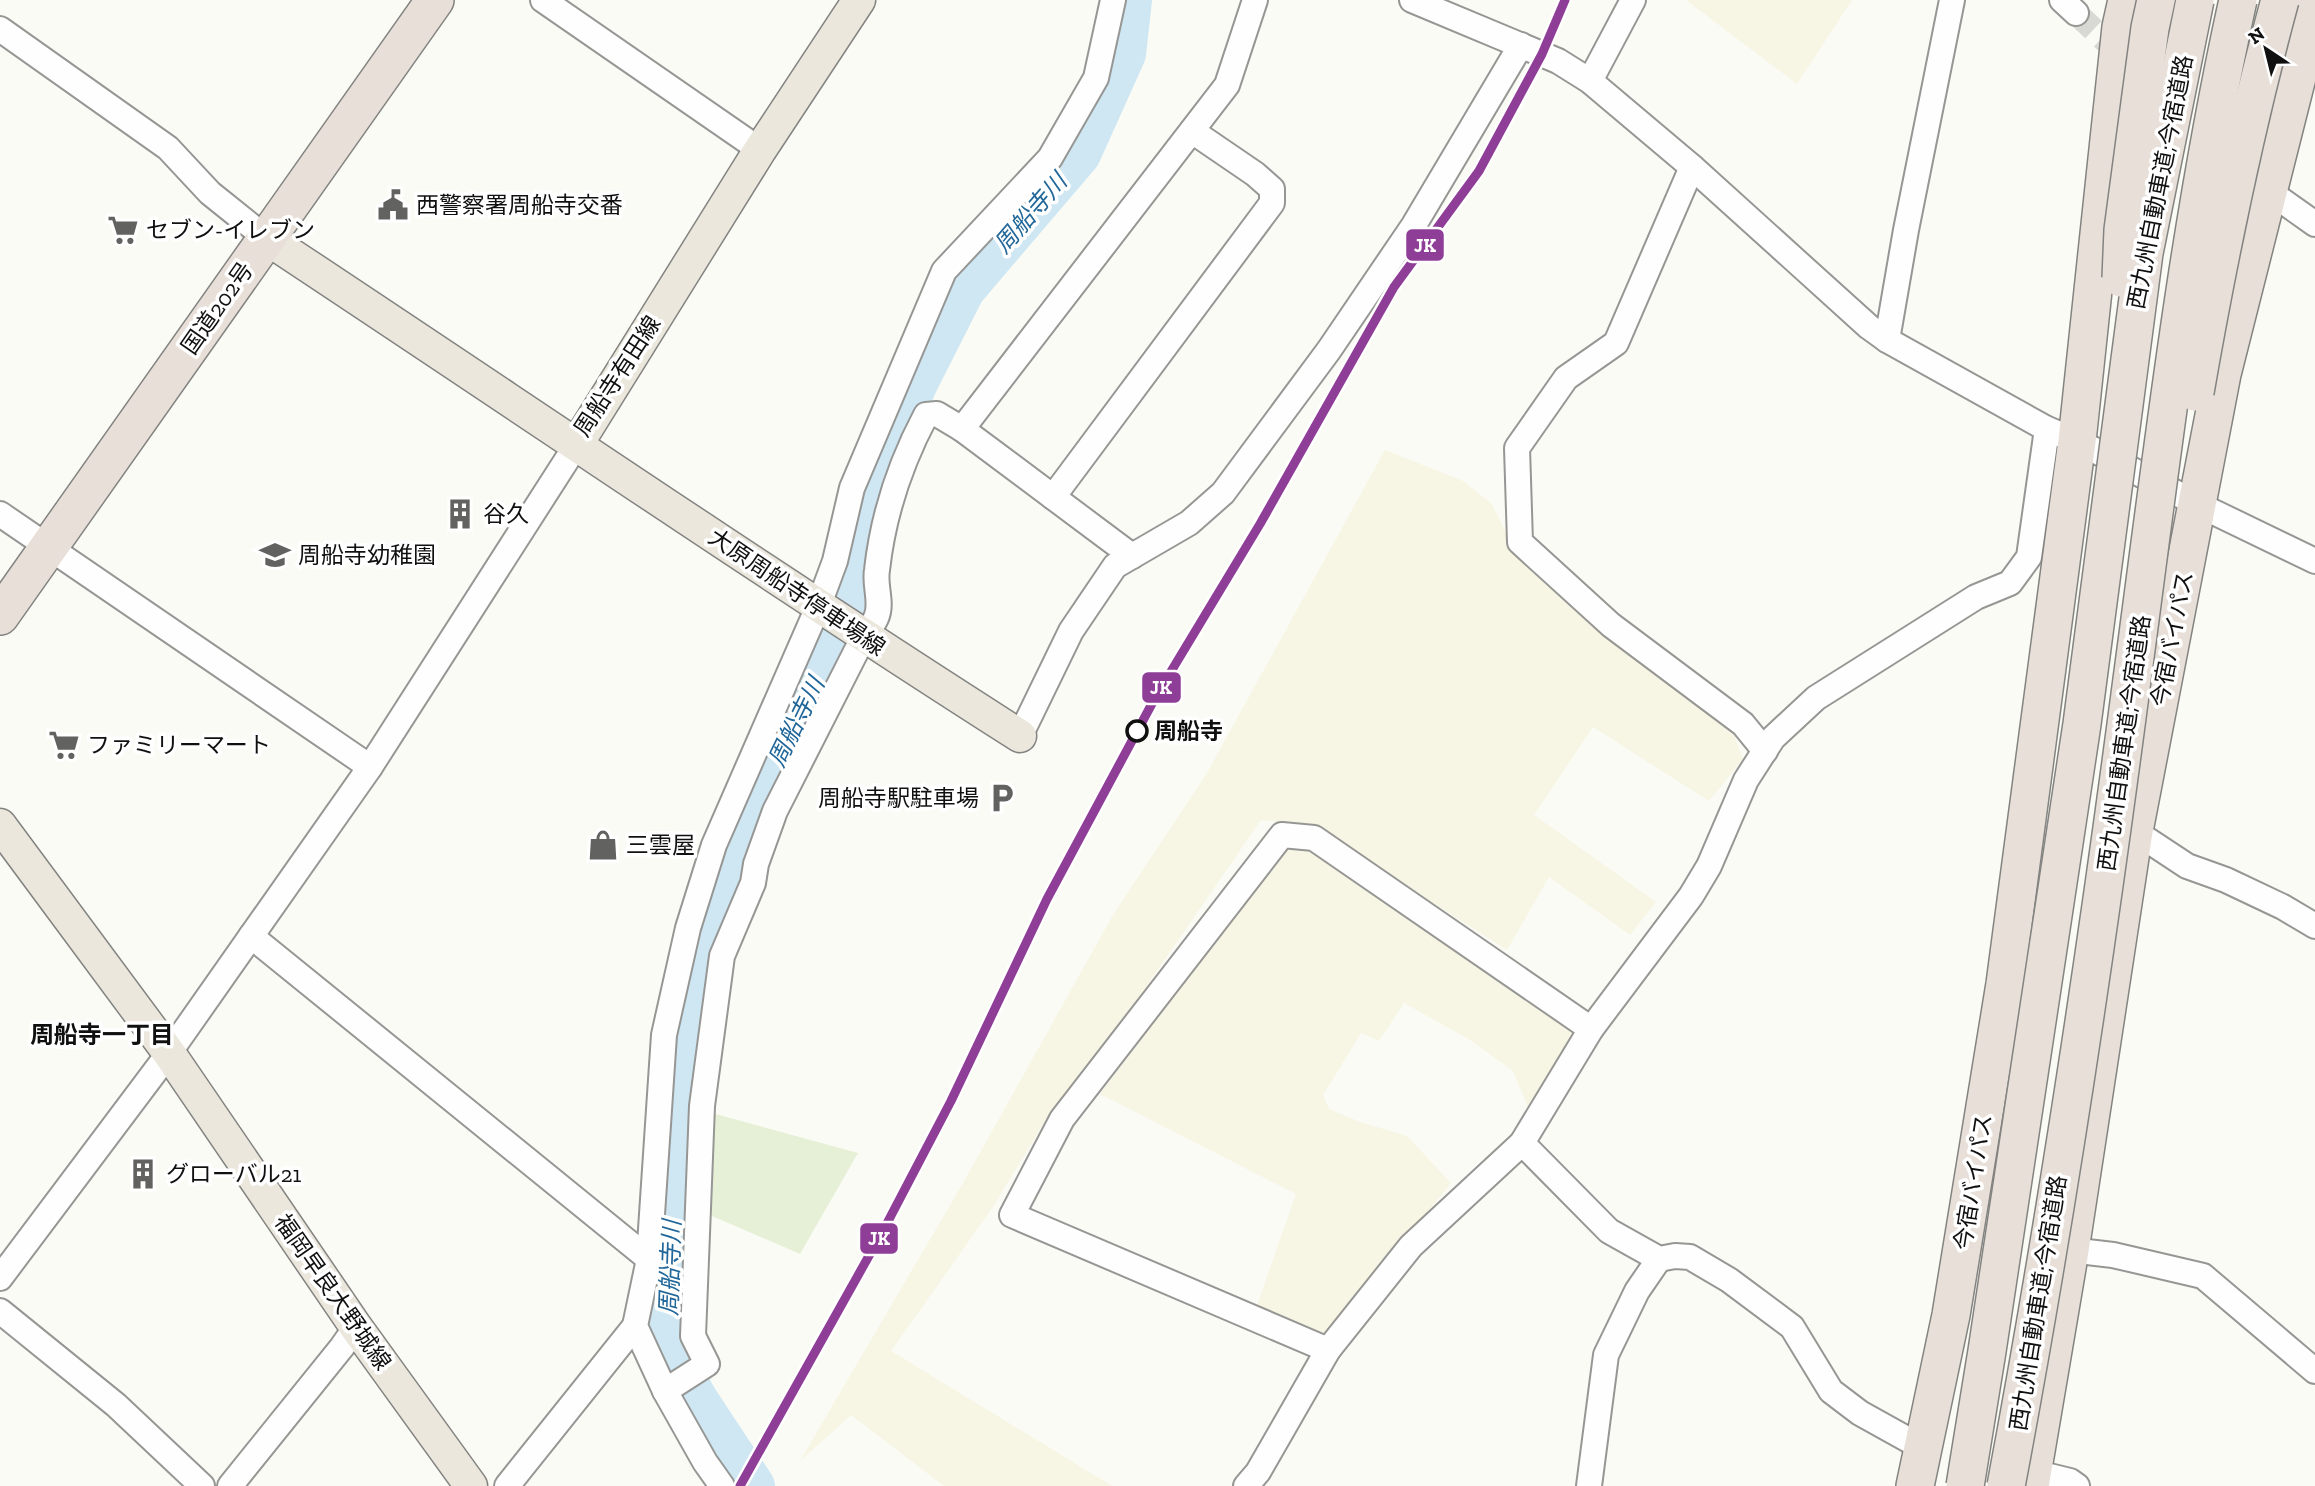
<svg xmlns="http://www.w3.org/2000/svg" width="2315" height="1486" font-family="'Zilla Slab','Noto Sans JP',serif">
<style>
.farmland{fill:#f7f5e3}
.green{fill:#e6f0d7}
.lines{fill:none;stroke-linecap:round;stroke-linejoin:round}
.river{stroke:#cee7f3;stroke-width:42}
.minor-tunnel{stroke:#d8d8d4;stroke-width:24;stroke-dasharray:24 12;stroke-linecap:butt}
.minor-casing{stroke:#969694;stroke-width:28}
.major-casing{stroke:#838381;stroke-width:35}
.highway-casing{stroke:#838381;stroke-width:40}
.minor{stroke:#fefefe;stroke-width:24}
.major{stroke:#ebe7dc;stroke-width:32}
.highway{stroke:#e8e0d8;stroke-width:37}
.highway-bridge-casing{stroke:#838381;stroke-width:40;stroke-linecap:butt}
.highway-bridge{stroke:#e8e0d8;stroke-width:37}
.rail-1-casing{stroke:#fff;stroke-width:14}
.rail-1{stroke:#8f3e97;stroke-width:9}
.stop-dot{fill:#fff;stroke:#101010;stroke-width:3.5}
.labels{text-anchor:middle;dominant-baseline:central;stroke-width:7;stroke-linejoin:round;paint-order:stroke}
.street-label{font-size:23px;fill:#101010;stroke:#fff}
.poi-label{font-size:23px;fill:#101010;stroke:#fff;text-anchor:start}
.stop-label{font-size:23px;font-weight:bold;fill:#101010;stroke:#fff;text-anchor:start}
.water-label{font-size:24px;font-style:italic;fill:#216799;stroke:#fff}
.neighbourhood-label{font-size:24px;font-weight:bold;fill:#101010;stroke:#fff}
.line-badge{stroke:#fff;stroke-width:2.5}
.badge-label{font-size:19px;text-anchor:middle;font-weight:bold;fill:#fff}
</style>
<rect width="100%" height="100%" fill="#fbfbf6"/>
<g class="farmland">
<polygon points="1686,0 1852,0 1797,84"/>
<polygon points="1385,450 1463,481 1491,503 1507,534 1608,636 1734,735 1743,759 1709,801 1593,727 1534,815 1656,902 1630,935 1549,877 1507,950 1312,826 1261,820 1117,1029 1051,1111 993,1207 891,1351 1112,1486 944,1486 851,1415 800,1461 963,1183 1113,915 1207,773"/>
<polygon points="1297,843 1569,1027 1576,1037 1530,1112 1513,1071 1470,1040 1404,1003 1379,1041 1361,1033 1323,1095 1329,1109 1360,1122 1407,1136 1451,1183 1331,1333 1319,1334 1256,1308 1296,1194 1100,1094 1284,849"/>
</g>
<polygon class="green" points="712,1113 858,1153 800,1254 705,1213"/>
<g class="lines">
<polyline class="river" points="754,1486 696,1398 668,1346 673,1222 673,1129 710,935 752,813 791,728 834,646 856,552 885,458 917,383 964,290 1080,154 1125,54 1131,0"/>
<polyline class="minor-tunnel" points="2076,13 2125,59"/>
<g class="minor-casing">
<g id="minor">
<polyline points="543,0 760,150"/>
<polyline points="1412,0 1558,61 1590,81 1692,167 1869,327 1887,340 2047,429 2077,441 2199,505 2315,561"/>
<polyline points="2062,0 2076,13"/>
<polyline points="0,29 168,148 210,193 266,238"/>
<polyline points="1590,81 1633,0"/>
<polyline points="1692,167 1616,343 1566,378 1517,448 1520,542 1611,625 1743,724 1765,751"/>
<polyline points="2267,190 2315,224"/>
<polyline points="1887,340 1906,230 1952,0"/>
<polyline points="1053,497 1272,203 1272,189 1255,174 1192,131"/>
<polyline points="0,514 370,767"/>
<polyline points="1132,556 962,429 1227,85 1255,0"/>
<polyline points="1020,736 1071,631 1115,566 1189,523 1223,493 1329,350 1414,225 1521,45"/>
<polyline points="2134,831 2187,866 2226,880 2283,907 2315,926"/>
<polyline points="251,936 649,1259"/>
<polyline points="1522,1143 1609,1231 1659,1259 1675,1256 1690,1257 1729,1280 1792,1327 1831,1391 1860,1413 1923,1448"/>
<polyline points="2070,1250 2113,1255 2203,1276 2315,1371"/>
<polyline points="0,1278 169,1053 370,767 577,444"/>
<polyline points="0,1311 116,1405 202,1486"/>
<polyline points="1328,1350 1012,1215 1062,1119 1282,835 1314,838 1591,1029"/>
<path d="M665,1391l42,-27 -14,-28 9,-230 20,-150 31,-73 3,-19 19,-53 89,-175c4,-5 9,-11 12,-18 7,-15 -2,-32 1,-48 6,-54 24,-108 49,-155l11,-1 25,15"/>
<polyline points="2033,1472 2070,1481 2077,1486"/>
<polyline points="230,1486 342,1347 356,1327"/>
<polyline points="507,1486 635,1326"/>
<polyline points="722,1486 705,1462 665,1391 635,1326 649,1259 664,1035 688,928 714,845 818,607 835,561 852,488 944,271 1050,158 1096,78 1113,0"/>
<polyline points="1246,1486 1258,1472 1328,1350 1411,1246 1522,1143 1591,1029 1691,896 1709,866 1746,780 1773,738 1816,698 1976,597 2010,583 2029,557 2047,429"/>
<polyline points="1589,1486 1606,1355 1637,1291 1659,1259"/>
</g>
</g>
<g class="major-casing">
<g id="major">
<path d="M266,238c251,166 500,336 754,498"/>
<polyline points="577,444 760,150 859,0"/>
<polyline points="0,825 169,1053 356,1327 471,1486"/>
</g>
</g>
<g class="highway-casing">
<g id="highway">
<polyline points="0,616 435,0"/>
<polyline points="1915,1486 1951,1315 2005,984 2077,441 2121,27 2127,0"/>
<polyline points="2030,1486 2070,1250 2134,831 2222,374 2315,6"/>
</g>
</g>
<use href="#minor" class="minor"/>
<use href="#major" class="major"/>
<use href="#highway" class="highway"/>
<g class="highway-bridge-casing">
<g id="highway-bridge">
<polyline points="2121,278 2123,230 2150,28 2156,0"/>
<path d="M2195,392c23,-132 50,-263 85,-392"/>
<polyline points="1965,1486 1987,1351 2082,724 2144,253 2195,0"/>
<path d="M2006,1486c50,-265 90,-532 125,-799 31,-230 57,-461 107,-687"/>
</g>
</g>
<use href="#highway-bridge" class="highway-bridge"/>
<g class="rail-1-casing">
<polyline id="rail-1" points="740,1486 884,1229 951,1101 1047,899 1155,698 1260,524 1394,287 1479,171 1542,54 1565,0"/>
</g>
<use href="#rail-1" class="rail-1"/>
</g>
<defs>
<g id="civic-bare" transform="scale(2.415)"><path d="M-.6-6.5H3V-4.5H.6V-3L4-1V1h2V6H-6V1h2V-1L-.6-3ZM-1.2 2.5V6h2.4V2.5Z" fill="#626260" stroke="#fff" stroke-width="2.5" paint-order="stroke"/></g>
<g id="supermarket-bare" transform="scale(2.415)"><path d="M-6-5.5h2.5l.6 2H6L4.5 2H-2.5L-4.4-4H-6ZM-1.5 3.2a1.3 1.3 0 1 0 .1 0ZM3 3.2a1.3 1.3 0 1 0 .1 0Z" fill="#626260" stroke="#fff" stroke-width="2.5" paint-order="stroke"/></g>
<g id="building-bare" transform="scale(2.415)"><path d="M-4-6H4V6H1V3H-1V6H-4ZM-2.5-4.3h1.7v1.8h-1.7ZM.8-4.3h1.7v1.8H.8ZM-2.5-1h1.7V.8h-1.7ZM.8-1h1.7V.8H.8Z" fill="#626260" stroke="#fff" stroke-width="2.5" paint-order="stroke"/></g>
<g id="school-bare" transform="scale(2.415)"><path d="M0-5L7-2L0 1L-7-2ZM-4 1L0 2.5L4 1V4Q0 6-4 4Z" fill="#626260" stroke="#fff" stroke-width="2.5" paint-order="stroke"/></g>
<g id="parking-bare" transform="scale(2.415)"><path d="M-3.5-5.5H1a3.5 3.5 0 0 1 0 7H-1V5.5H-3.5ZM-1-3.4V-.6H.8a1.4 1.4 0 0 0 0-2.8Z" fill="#626260" stroke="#fff" stroke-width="2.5" paint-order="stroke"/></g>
<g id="shop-bare" transform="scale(2.415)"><path d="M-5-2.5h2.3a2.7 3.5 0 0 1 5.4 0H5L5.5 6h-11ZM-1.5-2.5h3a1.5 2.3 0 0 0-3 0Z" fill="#626260" stroke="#fff" stroke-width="2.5" paint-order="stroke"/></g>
</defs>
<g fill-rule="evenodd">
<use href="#civic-bare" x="393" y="205"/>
<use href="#supermarket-bare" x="123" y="230"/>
<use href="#building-bare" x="460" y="514"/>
<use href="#school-bare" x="275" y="555"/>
<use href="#supermarket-bare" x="64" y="745"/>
<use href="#parking-bare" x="1002" y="798"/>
<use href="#shop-bare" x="603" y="845"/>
<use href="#building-bare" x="143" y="1174"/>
</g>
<circle class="stop-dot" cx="1137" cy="731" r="10"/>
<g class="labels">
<g class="street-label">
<text transform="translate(2160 182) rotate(-79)">西九州自動車道;今宿道路</text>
<text transform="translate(217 308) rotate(-55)">国道202号</text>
<text transform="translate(617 376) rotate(-57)">周船寺有田線</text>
<text transform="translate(797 592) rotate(34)">大原周船寺停車場線</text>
<text transform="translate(2172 639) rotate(-79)">今宿バイパス</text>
<text transform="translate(2124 743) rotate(-82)">西九州自動車道;今宿道路</text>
<text transform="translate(1973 1182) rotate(-81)">今宿バイパス</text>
<text transform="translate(333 1292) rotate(55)">福岡早良大野城線</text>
<text transform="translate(2038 1303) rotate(-81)">西九州自動車道;今宿道路</text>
</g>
<g class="poi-label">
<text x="416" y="205">西警察署周船寺交番</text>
<text x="146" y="230">セブン-イレブン</text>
<text x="483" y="514">谷久</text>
<text x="298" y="555">周船寺幼稚園</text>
<text x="87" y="745">ファミリーマート</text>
<text x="979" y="798" text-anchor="end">周船寺駅駐車場</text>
<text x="626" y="845">三雲屋</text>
<text x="166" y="1174">グローバル21</text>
</g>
<g class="stop-label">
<text x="1154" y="731">周船寺</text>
</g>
<g class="water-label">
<text transform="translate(1030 213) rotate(-49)">周船寺川</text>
<text transform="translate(796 722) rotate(-64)">周船寺川</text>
<text transform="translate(670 1268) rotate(-88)">周船寺川</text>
</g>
<g class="neighbourhood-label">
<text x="102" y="1034">周船寺一丁目</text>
</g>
</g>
<g class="line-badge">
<rect x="1405" y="228" width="40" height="34" rx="7" fill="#8f3e97"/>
<rect x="1141" y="671" width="41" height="33" rx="7" fill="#8f3e97"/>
<rect x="859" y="1222" width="40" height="33" rx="7" fill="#8f3e97"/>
</g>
<g class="badge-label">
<text x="1425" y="252">JK</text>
<text x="1161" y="694">JK</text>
<text x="879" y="1245">JK</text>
</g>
<g transform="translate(2266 49) rotate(325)" stroke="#ffffff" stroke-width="5" paint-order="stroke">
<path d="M0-5L12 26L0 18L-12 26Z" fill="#101010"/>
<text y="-10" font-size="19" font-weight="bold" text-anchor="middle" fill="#101010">N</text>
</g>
</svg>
